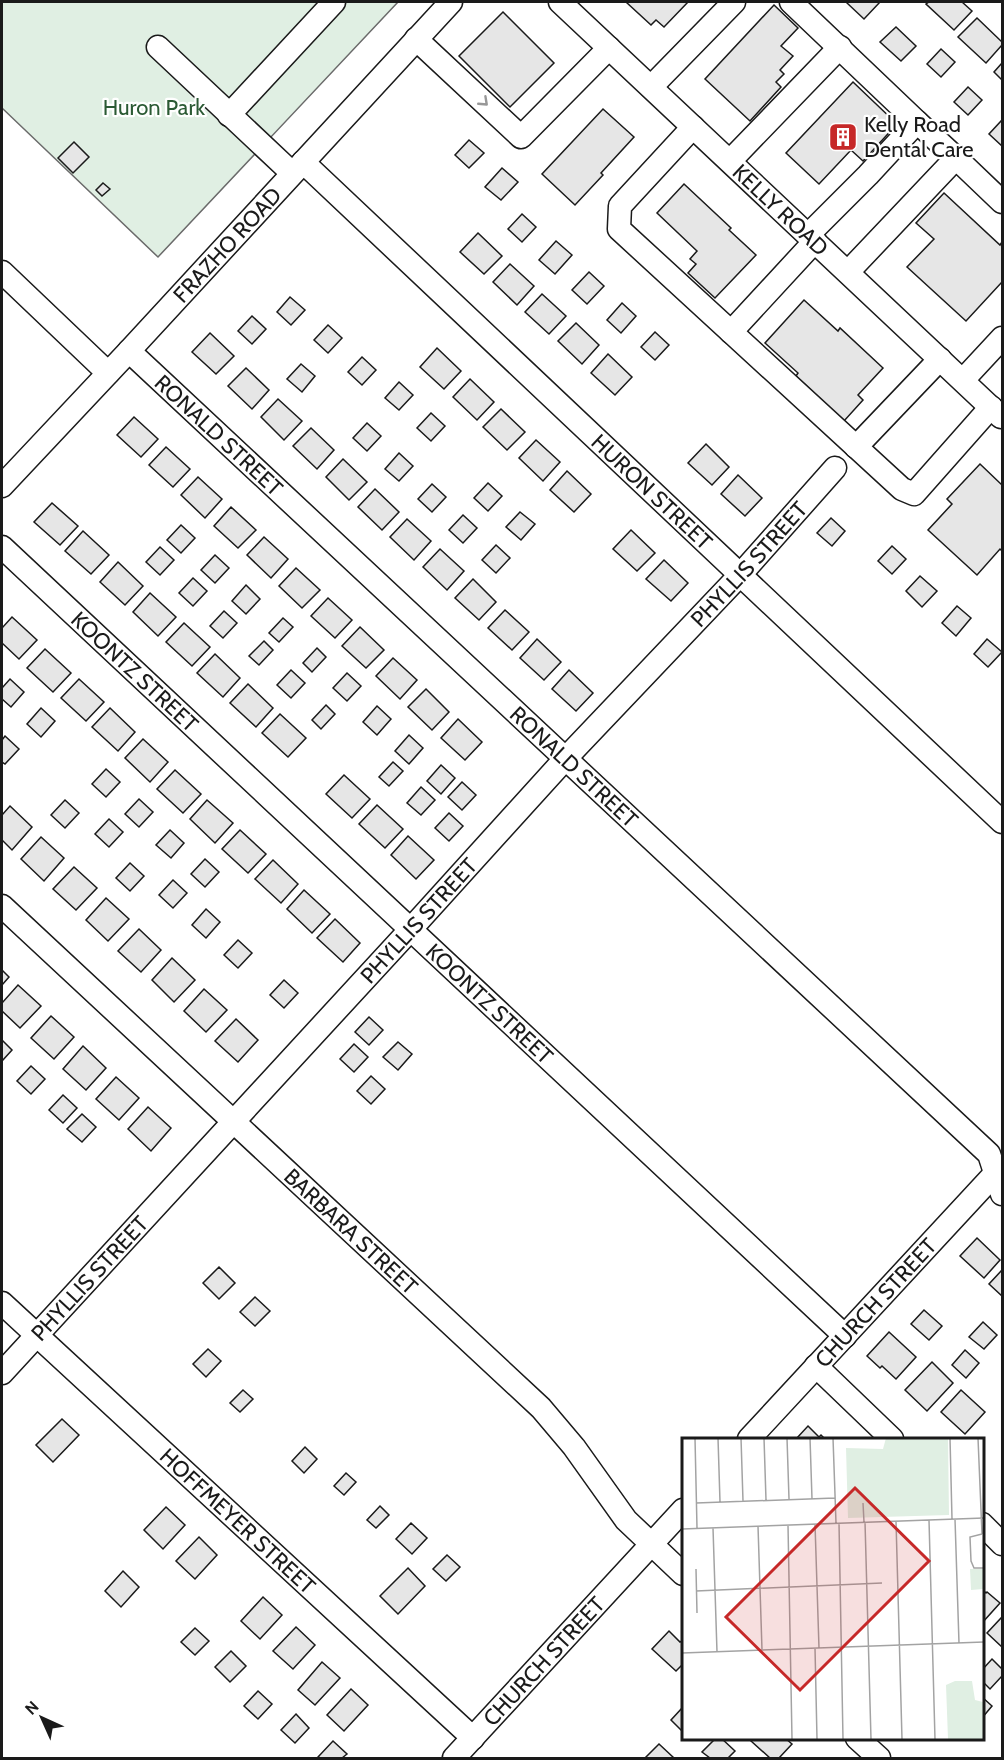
<svg xmlns="http://www.w3.org/2000/svg" width="1004" height="1760" font-family="Cabin,sans-serif">
<style>
.green{fill:#e0efe3;stroke:#6a6a6a;stroke-width:1.5}
.building{fill:#e6e6e6;stroke:#1a1a1a;stroke-width:1.5}
.lines{fill:none;stroke-linecap:round;stroke-linejoin:round}
.minor-casing{stroke:#1a1a1a;stroke-width:25}
.minor{stroke:#fff;stroke-width:22}
.oneway{stroke:#989898}
.labels{text-anchor:middle;dominant-baseline:central;stroke-width:4.5;stroke-linejoin:round;paint-order:stroke}
.park-label{font-size:22px;fill:#2b5a34;stroke:#fff}
.poi-label{font-size:22px;fill:#1a1a1a;stroke:#fff;text-anchor:start}
.street-label{font-size:22px;fill:#1a1a1a;stroke:#fff}
.inset-road{fill:none;stroke:#a3a3a3;stroke-width:1.5}
.view{fill:#c62828;fill-opacity:0.15;stroke:#c62828;stroke-width:3}
.inset-edge{fill:none;stroke:#1a1a1a;stroke-width:3}
</style>
<rect width="100%" height="100%" fill="#fff"/>
<polygon class="green" points="2,2 398,2 158,257 2,108"/>
<g class="building">
<polygon points="626,2 688,2 664,27 656,20 651,25"/>
<polygon points="849,2 880,2 864,19 847,3"/>
<polygon points="929,2 962,2 972,11 954,30 926,4"/>
<polygon points="774,5 798,28 781,46 793,56 780,70 784,74 776,82 781,87 750,121 705,79"/>
<polygon points="503,12 554,63 510,107 459,56"/>
<polygon points="977,18 1002,42 1002,45 986,63 958,37"/>
<polygon points="896,27 916,46 901,61 880,42"/>
<polygon points="941,49 955,62 941,77 927,64"/>
<polygon points="1002,63 1002,80 994,72"/>
<polygon points="853,82 897,124 863,161 851,150 819,184 786,153"/>
<polygon points="968,87 982,100 968,115 954,102"/>
<polygon points="603,109 634,137 601,173 603,175 575,205 542,174"/>
<polygon points="1002,120 1002,146 989,134"/>
<polygon points="469,140 484,153 469,168 455,155"/>
<polygon points="74,142 89,157 73,173 58,158"/>
<polygon points="502,168 518,182 501,200 485,187"/>
<polygon points="103,183 110,189 102,196 96,190"/>
<polygon points="684,184 731,228 729,230 756,255 715,298 688,273 696,264 690,259 697,251 657,213"/>
<polygon points="944,193 1000,245 1002,242 1002,282 966,321 907,267 934,239 916,223"/>
<polygon points="522,214 536,227 522,242 508,229"/>
<polygon points="478,233 502,256 484,274 460,252"/>
<polygon points="556,241 572,255 555,274 539,260"/>
<polygon points="510,264 534,286 517,305 493,282"/>
<polygon points="589,272 604,286 587,304 572,290"/>
<polygon points="542,294 566,316 549,334 525,312"/>
<polygon points="290,297 305,310 291,325 277,312"/>
<polygon points="804,300 838,331 840,328 883,368 858,395 863,400 844,421 796,376 798,373 765,343"/>
<polygon points="622,303 636,316 621,333 607,320"/>
<polygon points="252,316 266,329 252,344 238,331"/>
<polygon points="576,323 599,345 582,364 558,341"/>
<polygon points="328,325 342,338 328,353 314,340"/>
<polygon points="655,332 669,345 655,360 641,347"/>
<polygon points="210,333 234,356 216,374 192,352"/>
<polygon points="437,348 461,371 444,389 420,367"/>
<polygon points="608,354 632,377 615,395 591,373"/>
<polygon points="362,357 376,370 362,385 348,372"/>
<polygon points="301,364 315,376 302,392 287,379"/>
<polygon points="246,368 269,390 252,409 228,386"/>
<polygon points="470,379 494,402 477,420 453,397"/>
<polygon points="399,382 413,395 399,410 385,398"/>
<polygon points="278,399 302,421 284,440 261,417"/>
<polygon points="501,409 525,432 507,450 483,427"/>
<polygon points="431,413 445,426 431,441 417,428"/>
<polygon points="134,417 158,439 141,457 117,435"/>
<polygon points="367,423 381,436 367,451 353,438"/>
<polygon points="311,428 334,450 317,469 293,446"/>
<polygon points="536,440 560,462 543,481 519,458"/>
<polygon points="706,444 729,467 712,485 688,463"/>
<polygon points="166,447 190,469 173,487 149,465"/>
<polygon points="399,453 413,466 399,481 385,469"/>
<polygon points="343,459 367,482 349,500 326,477"/>
<polygon points="980,464 1002,485 1002,551 1000,549 977,575 928,530 952,504 947,499"/>
<polygon points="567,471 591,494 574,512 550,490"/>
<polygon points="738,475 762,498 745,516 721,494"/>
<polygon points="198,477 222,499 205,518 181,495"/>
<polygon points="488,483 502,496 488,511 474,498"/>
<polygon points="432,484 446,497 432,512 418,499"/>
<polygon points="375,489 399,512 382,530 358,507"/>
<polygon points="52,503 78,526 60,545 34,522"/>
<polygon points="231,507 256,530 238,548 214,526"/>
<polygon points="520,512 535,524 521,540 506,527"/>
<polygon points="463,515 477,528 463,543 449,530"/>
<polygon points="831,518 845,531 832,546 817,533"/>
<polygon points="407,519 431,541 414,560 390,537"/>
<polygon points="181,525 195,538 181,553 167,540"/>
<polygon points="631,530 655,553 637,571 613,549"/>
<polygon points="83,531 109,555 91,574 65,551"/>
<polygon points="264,537 288,559 271,578 247,555"/>
<polygon points="496,545 510,558 496,573 482,560"/>
<polygon points="892,546 906,559 892,574 878,561"/>
<polygon points="160,547 174,560 160,575 146,562"/>
<polygon points="440,549 464,571 447,590 423,567"/>
<polygon points="215,555 229,568 215,583 201,570"/>
<polygon points="664,560 688,583 671,601 646,579"/>
<polygon points="118,562 143,586 125,605 100,582"/>
<polygon points="296,568 320,590 302,608 279,586"/>
<polygon points="920,576 937,591 922,607 906,591"/>
<polygon points="193,578 207,591 193,606 179,593"/>
<polygon points="473,579 496,602 479,620 455,598"/>
<polygon points="246,585 260,599 246,614 232,601"/>
<polygon points="150,593 176,617 158,636 133,612"/>
<polygon points="328,598 352,620 335,638 311,616"/>
<polygon points="957,606 971,618 956,636 942,623"/>
<polygon points="505,610 529,632 512,650 488,628"/>
<polygon points="224,611 237,623 223,638 210,626"/>
<polygon points="12,617 37,640 19,659 2,643 2,628"/>
<polygon points="283,618 293,627 279,642 269,633"/>
<polygon points="184,623 210,647 192,666 166,642"/>
<polygon points="360,627 384,650 366,668 342,646"/>
<polygon points="537,639 561,662 544,680 520,658"/>
<polygon points="987,639 1002,652 988,667 974,654"/>
<polygon points="264,641 273,650 259,665 249,656"/>
<polygon points="317,648 326,657 312,672 303,663"/>
<polygon points="45,649 71,673 53,692 27,668"/>
<polygon points="215,654 240,678 223,697 197,673"/>
<polygon points="393,658 417,680 400,699 376,676"/>
<polygon points="291,670 305,683 291,698 277,685"/>
<polygon points="569,670 593,693 576,711 552,689"/>
<polygon points="347,673 361,686 347,701 333,688"/>
<polygon points="10,679 24,692 11,707 2,699 2,688"/>
<polygon points="79,679 104,702 86,721 61,698"/>
<polygon points="248,684 273,708 256,727 230,703"/>
<polygon points="426,689 449,712 432,730 408,707"/>
<polygon points="326,705 335,714 321,729 312,720"/>
<polygon points="377,706 391,719 377,735 363,722"/>
<polygon points="41,708 55,721 41,737 27,724"/>
<polygon points="110,708 135,732 118,751 92,727"/>
<polygon points="280,714 306,738 288,757 262,733"/>
<polygon points="458,719 482,742 465,760 441,738"/>
<polygon points="409,735 423,748 409,764 395,751"/>
<polygon points="5,736 19,749 5,764 2,762 2,740"/>
<polygon points="143,739 168,762 150,782 125,758"/>
<polygon points="393,762 403,771 389,786 379,777"/>
<polygon points="441,765 455,778 441,794 427,781"/>
<polygon points="106,769 120,782 106,797 92,784"/>
<polygon points="175,770 201,794 183,813 157,789"/>
<polygon points="344,775 370,799 352,818 326,794"/>
<polygon points="462,782 476,795 462,810 448,797"/>
<polygon points="421,787 435,800 421,815 407,803"/>
<polygon points="139,799 153,812 139,827 125,814"/>
<polygon points="65,800 79,813 65,828 51,815"/>
<polygon points="207,800 233,823 215,843 190,819"/>
<polygon points="377,805 403,829 385,848 359,824"/>
<polygon points="10,806 32,827 12,850 2,840 2,815"/>
<polygon points="449,813 463,826 449,841 435,828"/>
<polygon points="109,819 123,832 109,847 95,834"/>
<polygon points="170,830 184,843 171,858 156,845"/>
<polygon points="240,830 266,854 248,873 222,849"/>
<polygon points="408,836 434,860 416,879 391,855"/>
<polygon points="41,837 64,858 44,881 21,859"/>
<polygon points="205,859 219,872 205,887 191,874"/>
<polygon points="273,860 298,884 281,903 255,879"/>
<polygon points="130,863 144,876 130,891 116,878"/>
<polygon points="74,867 97,888 76,910 53,889"/>
<polygon points="173,880 187,893 173,908 159,895"/>
<polygon points="304,890 330,914 312,933 287,909"/>
<polygon points="106,898 129,919 108,941 86,920"/>
<polygon points="206,909 220,922 206,938 192,925"/>
<polygon points="335,919 360,943 343,962 317,938"/>
<polygon points="139,929 161,950 141,972 118,951"/>
<polygon points="238,940 252,953 238,968 224,955"/>
<polygon points="172,958 195,980 174,1002 152,980"/>
<polygon points="2,970 9,977 2,985"/>
<polygon points="284,980 298,993 284,1008 270,995"/>
<polygon points="18,985 41,1006 20,1028 2,1011 2,1003"/>
<polygon points="204,989 227,1010 206,1032 184,1011"/>
<polygon points="51,1016 74,1037 54,1059 31,1038"/>
<polygon points="369,1017 383,1030 369,1045 355,1032"/>
<polygon points="236,1019 258,1040 238,1062 215,1041"/>
<polygon points="2,1040 12,1050 2,1061"/>
<polygon points="398,1042 412,1054 398,1070 383,1057"/>
<polygon points="354,1044 368,1057 354,1072 340,1059"/>
<polygon points="83,1046 106,1068 86,1090 63,1069"/>
<polygon points="31,1066 45,1079 31,1094 17,1081"/>
<polygon points="371,1076 385,1089 371,1104 357,1091"/>
<polygon points="116,1077 139,1098 119,1120 96,1099"/>
<polygon points="63,1095 77,1108 63,1123 49,1110"/>
<polygon points="148,1107 171,1128 151,1151 128,1129"/>
<polygon points="82,1114 96,1127 82,1142 67,1129"/>
<polygon points="977,1238 1000,1260 984,1278 960,1256"/>
<polygon points="219,1267 235,1283 219,1299 203,1283"/>
<polygon points="1002,1270 1002,1296 989,1284"/>
<polygon points="255,1297 270,1311 255,1326 240,1312"/>
<polygon points="924,1310 942,1326 929,1340 911,1324"/>
<polygon points="983,1322 997,1335 984,1349 969,1337"/>
<polygon points="889,1332 916,1357 896,1379 882,1366 880,1368 867,1356"/>
<polygon points="208,1349 221,1361 206,1377 193,1364"/>
<polygon points="965,1350 979,1363 966,1378 952,1365"/>
<polygon points="932,1362 953,1383 927,1411 905,1390"/>
<polygon points="243,1390 253,1399 240,1412 230,1403"/>
<polygon points="961,1390 985,1412 965,1434 941,1412"/>
<polygon points="62,1419 79,1435 53,1462 36,1445"/>
<polygon points="808,1426 819,1437 821,1435 825,1439 796,1439"/>
<polygon points="305,1447 317,1459 304,1473 292,1461"/>
<polygon points="346,1473 356,1482 344,1495 334,1486"/>
<polygon points="380,1506 389,1515 376,1528 367,1520"/>
<polygon points="166,1507 185,1525 163,1549 144,1530"/>
<polygon points="411,1523 427,1538 412,1554 396,1539"/>
<polygon points="199,1537 217,1555 195,1579 176,1561"/>
<polygon points="447,1555 460,1567 446,1581 433,1569"/>
<polygon points="408,1568 425,1586 398,1614 380,1596"/>
<polygon points="123,1571 139,1587 121,1607 105,1591"/>
<polygon points="982,1589 986,1593 987,1592 1000,1603 982,1623"/>
<polygon points="263,1597 282,1615 260,1639 241,1621"/>
<polygon points="1002,1617 1002,1647 987,1633"/>
<polygon points="296,1627 315,1645 293,1669 273,1651"/>
<polygon points="195,1628 209,1641 195,1655 181,1642"/>
<polygon points="669,1631 680,1642 682,1641 683,1642 683,1664 676,1671 652,1649"/>
<polygon points="231,1651 246,1666 230,1682 215,1667"/>
<polygon points="992,1659 1002,1669 1002,1676 990,1689 982,1681 982,1670"/>
<polygon points="322,1662 340,1678 315,1705 298,1690"/>
<polygon points="351,1689 368,1705 344,1731 327,1715"/>
<polygon points="258,1691 272,1704 258,1719 244,1706"/>
<polygon points="982,1697 992,1706 982,1718"/>
<polygon points="683,1707 683,1732 671,1720"/>
<polygon points="296,1714 309,1728 295,1743 281,1730"/>
<polygon points="716,1738 721,1738 735,1751 728,1758 710,1758 702,1752"/>
<polygon points="754,1738 785,1738 792,1744 779,1758 770,1758 751,1741"/>
<polygon points="333,1741 347,1754 342,1758 320,1758 318,1757"/>
<polygon points="659,1744 674,1758 645,1758"/>
</g>
<g class="lines">
<g class="minor-casing">
<g id="minor">
<path id="s1" d="M560,2l441,415"/>
<polyline points="791,2 917,122 868,175 808,235"/>
<polyline points="416,39 521,137 609,48"/>
<polyline points="158,47 292,173"/>
<polyline points="651,87 734,2"/>
<polyline points="229,115 334,2"/>
<polyline points="917,122 956,158"/>
<polyline points="693,127 620,206 619,229 902,489 914,494 991,407"/>
<polyline points="730,161 840,47"/>
<path id="s2" d="M303,162l699,660"/>
<polyline points="2,272 108,373"/>
<polyline points="848,272 956,158 1002,202"/>
<polyline points="731,332 815,241"/>
<path id="s3" d="M129,351l860,803 13,40"/>
<polyline points="963,380 1002,338"/>
<polyline points="856,447 940,359"/>
<path id="s4" d="M2,486l127,-135 322,-349"/>
<path id="s5" d="M2,547l843,789"/>
<path id="s6" d="M2,906l539,502 33,39 52,73 57,54"/>
<path id="s7" d="M2,1303l471,435"/>
<polyline points="816,1366 892,1439"/>
<path id="s8" d="M2,1373l408,-443 155,-171 175,-184 95,-107"/>
<path id="s9" d="M749,1439l253,-273"/>
<polyline points="982,1524 1002,1544"/>
<polyline points="857,1738 879,1758"/>
<path id="s10" d="M454,1758l229,-248"/>
</g>
</g>
<use href="#minor" class="minor"/>
</g>
<defs><path id="oneway-chevron" d="M-2-3.5L2.5 0L-2 3.5" fill="none" stroke-width="1.6" stroke-linecap="round" stroke-linejoin="round" transform="scale(1.5)"/></defs>
<use class="oneway" href="#oneway-chevron" transform="translate(484 102) rotate(43)"/>
<defs>
<g id="building-square" transform="scale(1.5)"><rect x="-9" y="-9" width="18" height="18" rx="4" fill="#c62828" stroke="#fff"/><path d="M-4-6H4V6H1V3H-1V6H-4ZM-2.5-4.3h1.7v1.8h-1.7ZM.8-4.3h1.7v1.8H.8ZM-2.5-1h1.7V.8h-1.7ZM.8-1h1.7V.8H.8Z" fill="#fff"/></g>
</defs>
<g fill-rule="evenodd">
<use href="#building-square" x="843" y="137"/>
</g>
<g class="labels">
<g class="park-label">
<text x="154" y="107">Huron Park</text>
</g>
<g class="poi-label">
<text x="864" y="124">Kelly Road<tspan x="864" dy="25">Dental Care</tspan></text>
</g>
<g class="street-label">
<text stroke="none"><textPath href="#s1" startOffset="303">KELLY ROAD</textPath></text>
<text stroke="none"><textPath href="#s4" startOffset="330">FRAZHO ROAD</textPath></text>
<text stroke="none"><textPath href="#s3" startOffset="123">RONALD STREET</textPath></text>
<text stroke="none"><textPath href="#s2" startOffset="480">HURON STREET</textPath></text>
<text stroke="none"><textPath href="#s8" startOffset="1101">PHYLLIS STREET</textPath></text>
<text stroke="none"><textPath href="#s5" startOffset="182">KOONTZ STREET</textPath></text>
<text stroke="none"><textPath href="#s3" startOffset="609">RONALD STREET</textPath></text>
<text stroke="none"><textPath href="#s8" startOffset="615">PHYLLIS STREET</textPath></text>
<text stroke="none"><textPath href="#s5" startOffset="668">KOONTZ STREET</textPath></text>
<text stroke="none"><textPath href="#s6" startOffset="477">BARBARA STREET</textPath></text>
<text stroke="none"><textPath href="#s8" startOffset="129">PHYLLIS STREET</textPath></text>
<text stroke="none"><textPath href="#s9" startOffset="186">CHURCH STREET</textPath></text>
<text stroke="none"><textPath href="#s7" startOffset="321">HOFFMEYER STREET</textPath></text>
<text stroke="none"><textPath href="#s10" startOffset="132">CHURCH STREET</textPath></text>
</g>
</g>
<g transform="translate(682 1438)">
<rect width="302" height="302" fill="#fff"/>
<path d="M204,0h62l1,77 -101,3 -2,-70 37,1zM288,131h13v20l-12,1zM273,243h17l3,19 8,2v37h-35l-2,-54z" fill="#e0efe3"/>
<path class="inset-road" d="M13,0l2,90M36,0l2,64M59,0l2,63M82,0l2,62M105,0l2,61M128,0l2,61M151,0l3,85M268,0l2,81M296,0l4,96M14,65l139,-5M181,65l1,19M273,81l4,124M247,82l6,219M214,83l6,218M183,84l6,217M157,85l4,216M133,86l4,124M106,87l4,214M76,88l4,124M31,90l4,124M0,91l302,-11M300,96l-12,3 1,24 3,7h10M14,131l1,44M14,153l186,-8M133,210l2,91M0,215l302,-11"/>
<path class="view" d="M173,50l74,73 -129,129 -74,-73z"/>
<rect width="302" height="302" class="inset-edge"/>
</g>
<rect width="1004" height="1760" fill="none" stroke="#1a1a1a" stroke-width="6"/>
<g transform="translate(42 1718) rotate(315)" stroke="#ffffff" stroke-width="4.5" paint-order="stroke">
<path d="M0-4.5L10 22L0 15L-10 22Z" fill="#1a1a1a"/>
<text y="-9" font-size="16" font-weight="bold" text-anchor="middle" fill="#1a1a1a">N</text>
</g>
</svg>
